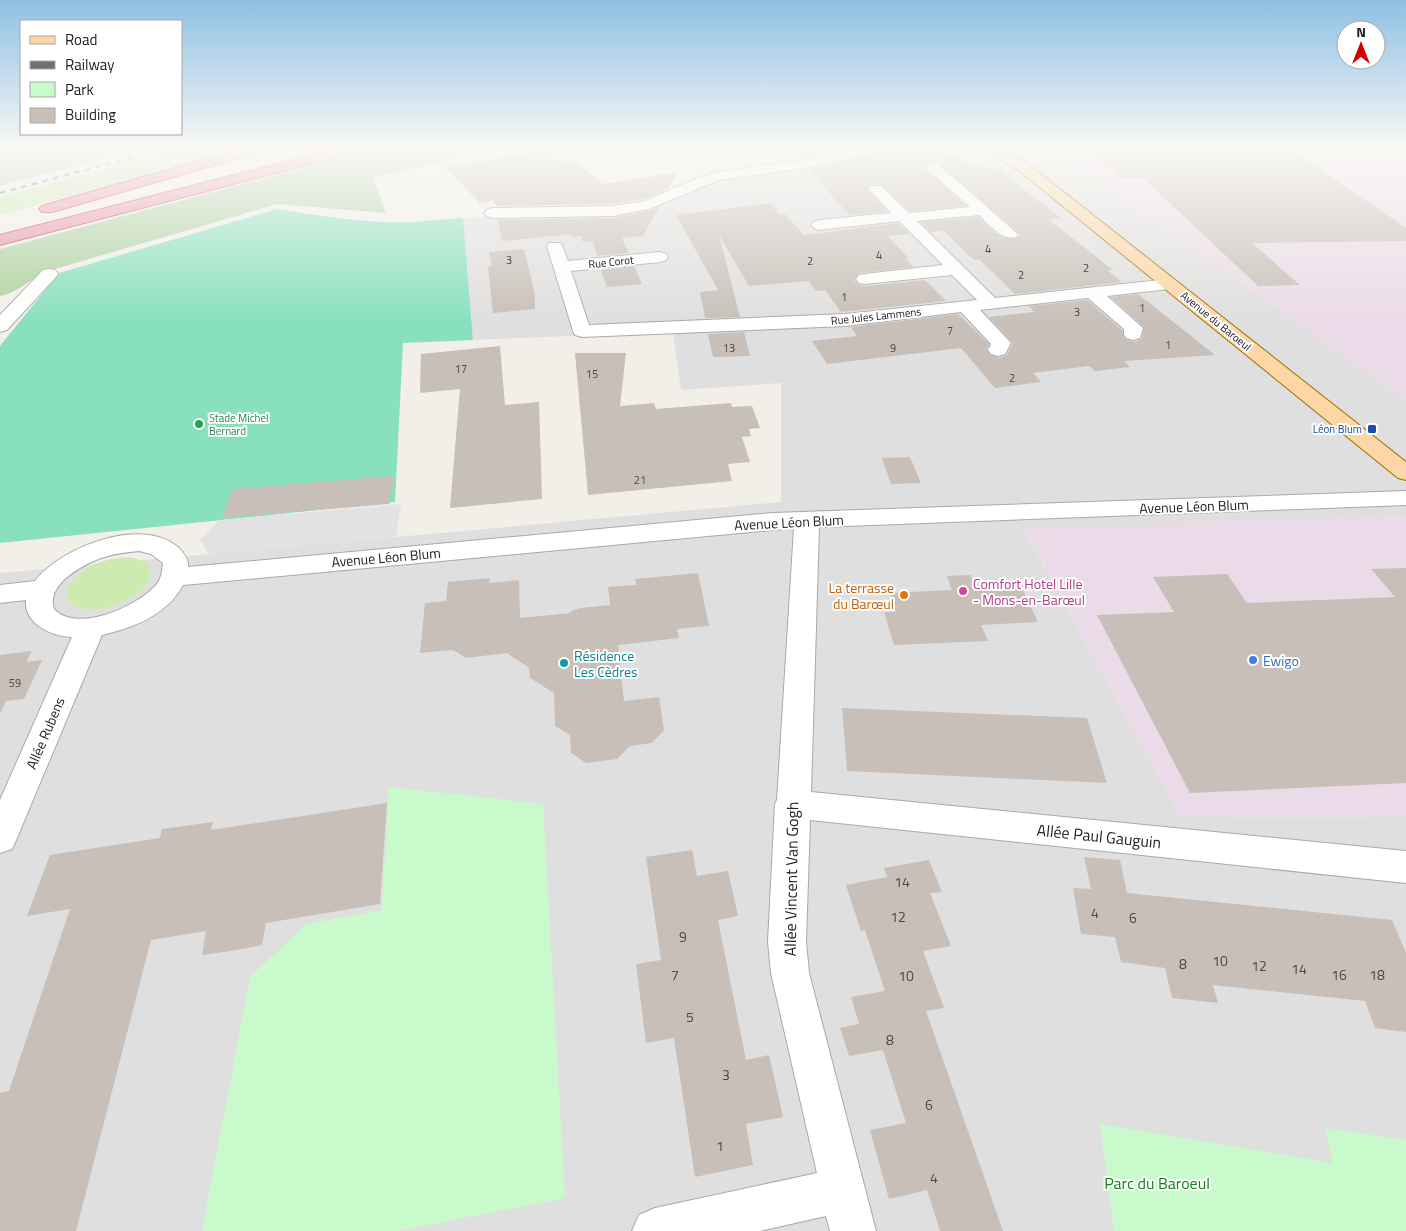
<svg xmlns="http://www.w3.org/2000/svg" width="1406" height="1231" font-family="'Titillium Web',sans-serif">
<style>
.residential{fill:#e0dfdf}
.industrial{fill:#ebdbe8}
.grass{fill:#cdebb0}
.forest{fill:#add19e}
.park{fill:#c8facc}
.pitch{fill:#88e0be}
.parking{fill:#e2e2e2}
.building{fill:#c7bfb8}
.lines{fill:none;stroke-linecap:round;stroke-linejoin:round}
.minor-casing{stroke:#a9a9a9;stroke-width:2}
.major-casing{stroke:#a06b00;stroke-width:2}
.highway-casing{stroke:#dc2a67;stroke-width:2}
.minor{fill:#fff;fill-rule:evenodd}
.major{fill:#fcd6a4;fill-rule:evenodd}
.highway{fill:#e892a2;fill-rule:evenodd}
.rail{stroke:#707070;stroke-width:2;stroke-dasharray:5.5 5.5;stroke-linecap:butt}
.leisure-dot{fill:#2e9e5b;stroke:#fff;stroke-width:2}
.transit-dot{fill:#1a4fb4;stroke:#fff;stroke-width:2}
.hotel-dot{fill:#d1479c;stroke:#fff;stroke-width:2}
.food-dot{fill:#e8710a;stroke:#fff;stroke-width:2}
.shop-dot{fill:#3f7fe0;stroke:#fff;stroke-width:2}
.culture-dot{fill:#0f9aa8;stroke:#fff;stroke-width:2}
.labels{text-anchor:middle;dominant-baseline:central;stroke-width:4;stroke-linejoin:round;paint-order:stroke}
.number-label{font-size:11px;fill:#4b4948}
.far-street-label{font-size:11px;fill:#222;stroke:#fff}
.far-leisure-label{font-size:11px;fill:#27864d;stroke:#fff;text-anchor:start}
.far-transit-label{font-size:11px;fill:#164399;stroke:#fff;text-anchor:end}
.street-label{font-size:14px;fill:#222;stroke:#fff}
.hotel-label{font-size:14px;fill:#b23c85;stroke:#fff;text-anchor:start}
.food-label{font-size:14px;fill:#c56008;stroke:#fff;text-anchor:end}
.culture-label{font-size:14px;fill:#0d838f;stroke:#fff;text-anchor:start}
.shop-label{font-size:14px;fill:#366cbe;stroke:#fff;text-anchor:start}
.near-number-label{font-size:14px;fill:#4b4948}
.near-street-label{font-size:16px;fill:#222;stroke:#fff}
.near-park-label{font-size:16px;fill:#0c8416;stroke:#fff}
</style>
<rect width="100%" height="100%" fill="#f2efe9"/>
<polygon class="residential" points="873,150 1056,150 1406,400 1406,516 1025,530 1181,817 1406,818 1406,1231 0,1231 0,573 781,502 781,383 681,390 673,332 473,340 463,218 593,215 649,205 702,184 787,169"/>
<g class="industrial">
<polygon points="1056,150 1406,150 1406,400"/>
<polygon points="1406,516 1406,818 1181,817 1025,529"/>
</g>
<g class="grass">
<polygon points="174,150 239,150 0,215 0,197"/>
<path d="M128,557c66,9 -28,77 -60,44l-1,-13c13,-21 37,-30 61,-31z"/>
</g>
<g class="forest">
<polygon points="0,150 134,150 0,186"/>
<path d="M370,150h119l-116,28 13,35 -109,-9 -229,67c-17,7 -30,22 -48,25v-47z"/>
</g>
<g class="park">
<polygon points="389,787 543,804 565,1198 398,1231 202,1231 250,977 306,924 382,911"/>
<polygon points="1100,1124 1333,1163 1325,1128 1406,1140 1406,1231 1114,1231"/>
</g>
<path class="pitch" d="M277,209c45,7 91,15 136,13 17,-1 34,-3 50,-4l10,122 -70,3 -8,159 -395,41v-197l59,-73z"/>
<polygon class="parking" points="401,504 396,537 209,554 200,540 220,520"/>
<g class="building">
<polygon points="544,150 564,163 574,161 604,184 678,172 669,188 644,199 613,204 496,206 494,200 480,203 445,167"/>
<polygon points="792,150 841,150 799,159"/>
<polygon points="876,150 940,150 979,167 996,167 1061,218 1048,219 1113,270 1107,270 1122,282 1015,294 979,259 974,260 944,231 931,232 921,222 978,217 994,232 1004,238 1016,239 1020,235 1019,233 938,162 932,161 925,165 924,168 966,206 910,211 882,185 871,184 868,190 887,212 849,215 809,169 873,155"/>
<polygon points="1092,150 1292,150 1406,228 1406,241 1252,243 1300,285 1258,286 1143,178 1120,178"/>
<polygon points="771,203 779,215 785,214 804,235 898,223 910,234 888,236 909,259 906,259 913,267 859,273 854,280 859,285 865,286 925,280 946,301 841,312 825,290 816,291 809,281 749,286 719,235 740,317 705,318 700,292 718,290 676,215"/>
<polygon points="659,207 643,236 622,238 629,253 597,256 593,241 583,242 581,236 572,237 571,234 502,241 498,220 613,218 649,211"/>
<polygon points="524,249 535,294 535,309 493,313 488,267 492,266 489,252"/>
<polygon points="634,266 642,284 607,287 601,270"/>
<polygon points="1138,294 1215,355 1124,361 1130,367 1095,371 1089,366 1033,373 1041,382 995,388 961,348 827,364 812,341 857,336 851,327 958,314 989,344 986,349 990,355 999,358 1007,355 1013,343 989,317 1034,312 1029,306 1087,300 1122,330 1124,339 1134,342 1142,339 1144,327 1111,297"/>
<polygon points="744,332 750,356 713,357 708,334"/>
<polygon points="500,346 505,405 539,402 542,499 450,508 460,389 420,393 421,354"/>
<polygon points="575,353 626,353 620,406 654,403 656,409 731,403 732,407 752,406 760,428 749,429 751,436 742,437 750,462 728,464 732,481 588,495"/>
<polygon points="910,457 921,483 891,484 882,458"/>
<polygon points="394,476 389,504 222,518 233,489"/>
<polygon points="1406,568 1406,783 1190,793 1097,615 1174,612 1153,577 1227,574 1247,603 1395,597 1371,569"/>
<polygon points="698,573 709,626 677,629 679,638 618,645 624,701 659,697 664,730 652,743 630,746 617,759 586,763 571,753 570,735 555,726 554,693 530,678 529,668 507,653 466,658 453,650 420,653 425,603 446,601 448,582 490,578 489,583 519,580 520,618 571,613 570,612 580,608 610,605 608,587 636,585 635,579"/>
<polygon points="970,575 975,586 1020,584 1038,622 981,625 988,641 894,645 884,612 896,612 890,593 952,590 947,576"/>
<polygon points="32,651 26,662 42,660 24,699 6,701 0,714 0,655"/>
<polygon points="842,708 1087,718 1107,783 847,771"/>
<polygon points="387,803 380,904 266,923 262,945 231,951 202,955 206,931 151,940 76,1231 0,1231 0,1093 9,1091 70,909 27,916 50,855 160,838 162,829 213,822 211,830"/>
<polygon points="692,850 697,876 728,871 738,916 718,920 746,1060 769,1055 783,1117 746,1124 753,1165 695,1177 674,1038 646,1043 636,964 661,960 646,857"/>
<polygon points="1084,857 1120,860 1127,893 1392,920 1406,953 1406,1032 1375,1028 1365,1001 1213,985 1218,1003 1172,998 1165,968 1121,962 1115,937 1081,934 1073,888 1091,889"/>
<polygon points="929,860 942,892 930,893 951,946 923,951 944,1008 926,1011 1003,1231 940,1231 927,1190 889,1199 870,1130 906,1123 883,1050 849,1056 840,1028 859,1024 851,997 885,991 865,930 861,931 846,885 887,877 884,868"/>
</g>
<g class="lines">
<g class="minor-casing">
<g id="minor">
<polygon points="850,150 874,150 873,153 811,167 719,180 649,209 613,216 492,218 487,216 484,213 487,210 492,208 613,206 645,201 697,178 717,172 811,159"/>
<path d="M933,163l5,1 80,70 -2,3c-15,4 -27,-13 -37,-22l-62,6 78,77 174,-19 6,1 3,4 -3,4 -6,1 -62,7 36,32 -3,10 -7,2 -7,-2 -2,-4v-5l-36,-31 -108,12 31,33 -6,11 -7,2 -7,-2 -3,-4 3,-6 -30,-32 -116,14 -263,11 -7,-2 -2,-4 -26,-85 2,-3h12l7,18 92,-9 6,2 2,3 -2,3 -6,2 -89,9 18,54 256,-11 132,-14 -25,-25 -87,9 -6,-1 -3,-4 3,-4 6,-1 78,-9 -44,-44 -80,9 -5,-2 -3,-3 3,-3 5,-2 72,-7 -22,-24 2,-3h10l28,27 61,-6 -42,-37 -2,-3z"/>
<polygon points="49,269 55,270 58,274 55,278 7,330 0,332 0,315 43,270"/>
<path d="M1406,491v14l-587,22 -8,265 595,59v32l-596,-63 -4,122 3,31 67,258h-46l-4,-15 -66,15h-128l7,-16 16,-7 162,-35 -46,-200 -3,-31 7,-138 2,-4 17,-272 -611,57c-16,30 -50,43 -81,50l-85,203 -5,11 -12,4v-53l72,-163c-20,-1 -48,-12 -46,-37l-26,3v-18l35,-4c26,-34 106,-65 143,-34 5,5 11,12 10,20l585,-54zM139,551l12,3 12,9c-1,8 -1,15 -7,22 -18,21 -79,49 -102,24 -9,-26 34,-48 54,-53 10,-3 21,-4 31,-5z"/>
</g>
</g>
<g class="major-casing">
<polygon id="major" points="986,150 1002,150 1032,167 1406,462 1406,480 1398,478 1022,173"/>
</g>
<g class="highway-casing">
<g id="highway">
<polygon points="237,150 258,150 257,153 52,212 42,212 39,209 42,206"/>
<polygon points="332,150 354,150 353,153 0,245 0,235"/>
</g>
</g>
<use href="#minor" class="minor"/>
<use href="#major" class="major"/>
<use href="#highway" class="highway"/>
<polyline class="rail" points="0,193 160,150"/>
</g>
<linearGradient id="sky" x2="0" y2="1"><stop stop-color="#8fc0e4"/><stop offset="0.46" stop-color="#f9f8f5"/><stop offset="1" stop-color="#f9f8f5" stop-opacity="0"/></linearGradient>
<rect width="1406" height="323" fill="url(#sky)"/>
<circle class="leisure-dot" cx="199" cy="424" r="5"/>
<rect class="transit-dot" x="1367" y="424" width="10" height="10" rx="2.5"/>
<circle class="hotel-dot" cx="963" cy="591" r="5"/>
<circle class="food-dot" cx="904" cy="595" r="5"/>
<circle class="shop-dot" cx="1253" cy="660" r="5"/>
<circle class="culture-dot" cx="564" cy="663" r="5"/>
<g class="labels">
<g class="number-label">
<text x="988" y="249">4</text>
<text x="879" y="255">4</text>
<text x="509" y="260">3</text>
<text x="810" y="261">2</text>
<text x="1086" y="268">2</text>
<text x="1021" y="275">2</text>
<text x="844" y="297">1</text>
<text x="1142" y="308">1</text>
<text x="1077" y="312">3</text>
<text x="950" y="331">7</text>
<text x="1168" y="345">1</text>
<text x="729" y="348">13</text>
<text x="893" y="348">9</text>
<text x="461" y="369">17</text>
<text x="592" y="374">15</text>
<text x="1012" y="378">2</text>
<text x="640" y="480">21</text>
<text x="15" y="683">59</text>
</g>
<g class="far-street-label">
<text transform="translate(611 262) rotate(-6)">Rue Corot</text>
<text transform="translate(876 316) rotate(-6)">Rue Jules Lammens</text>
<text transform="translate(1216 321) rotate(39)">Avenue du Baroeul</text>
</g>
<g class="far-leisure-label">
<text x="209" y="418">Stade Michel<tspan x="209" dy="13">Bernard</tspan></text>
</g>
<g class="far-transit-label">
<text x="1362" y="429">Léon Blum</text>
</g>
<g class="street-label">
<text transform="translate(1194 506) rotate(-2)">Avenue Léon Blum</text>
<text transform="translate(789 522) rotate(-3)">Avenue Léon Blum</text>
<text transform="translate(386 557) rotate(-5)">Avenue Léon Blum</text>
<text transform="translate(45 733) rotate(-67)">Allée Rubens</text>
</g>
<g class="hotel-label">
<text x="973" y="583">Comfort Hotel Lille<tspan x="973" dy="16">- Mons-en-Barœul</tspan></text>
</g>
<g class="food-label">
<text x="894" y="587">La terrasse<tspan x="894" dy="16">du Barœul</tspan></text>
</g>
<g class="culture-label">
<text x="574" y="655">Résidence<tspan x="574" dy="16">Les Cèdres</tspan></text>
</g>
<g class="shop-label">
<text x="1263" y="660">Ewigo</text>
</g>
<g class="near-number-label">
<text x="902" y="881">14</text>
<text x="1095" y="912">4</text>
<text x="898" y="916">12</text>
<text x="1133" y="917">6</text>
<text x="683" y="936">9</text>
<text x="1220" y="960">10</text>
<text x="1183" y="963">8</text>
<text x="1259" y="965">12</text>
<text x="1299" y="968">14</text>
<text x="675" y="974">7</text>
<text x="1339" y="974">16</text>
<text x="1377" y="974">18</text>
<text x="906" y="975">10</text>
<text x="690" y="1016">5</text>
<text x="890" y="1039">8</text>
<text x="726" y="1074">3</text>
<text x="929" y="1104">6</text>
<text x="720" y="1145">1</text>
<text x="934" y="1177">4</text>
</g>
<g class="near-street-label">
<text transform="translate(1099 836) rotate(6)">Allée Paul Gauguin</text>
<text transform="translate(791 879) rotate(-89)">Allée Vincent Van Gogh</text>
</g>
<g class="near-park-label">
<text x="1157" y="1183">Parc du Baroeul</text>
</g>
</g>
<rect x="20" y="20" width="162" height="115" fill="#ffffff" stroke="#a7a7a7"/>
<rect x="30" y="36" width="25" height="8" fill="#fcd6a4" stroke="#a7a7a7"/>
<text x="65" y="45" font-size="15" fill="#222222">Road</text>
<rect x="30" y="61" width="25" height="8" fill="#707070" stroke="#a7a7a7"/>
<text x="65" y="70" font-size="15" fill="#222222">Railway</text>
<rect x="30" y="82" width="25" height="15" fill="#c8facc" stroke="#a7a7a7"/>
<text x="65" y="95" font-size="15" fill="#222222">Park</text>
<rect x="30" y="108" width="25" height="15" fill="#c7bfb8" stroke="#a7a7a7"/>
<text x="65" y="120" font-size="15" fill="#222222">Building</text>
<g transform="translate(1361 45)"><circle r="24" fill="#ffffff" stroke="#a7a7a7"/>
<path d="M0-4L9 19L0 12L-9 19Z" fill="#d40000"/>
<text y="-8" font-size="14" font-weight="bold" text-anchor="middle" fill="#222222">N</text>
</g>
</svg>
